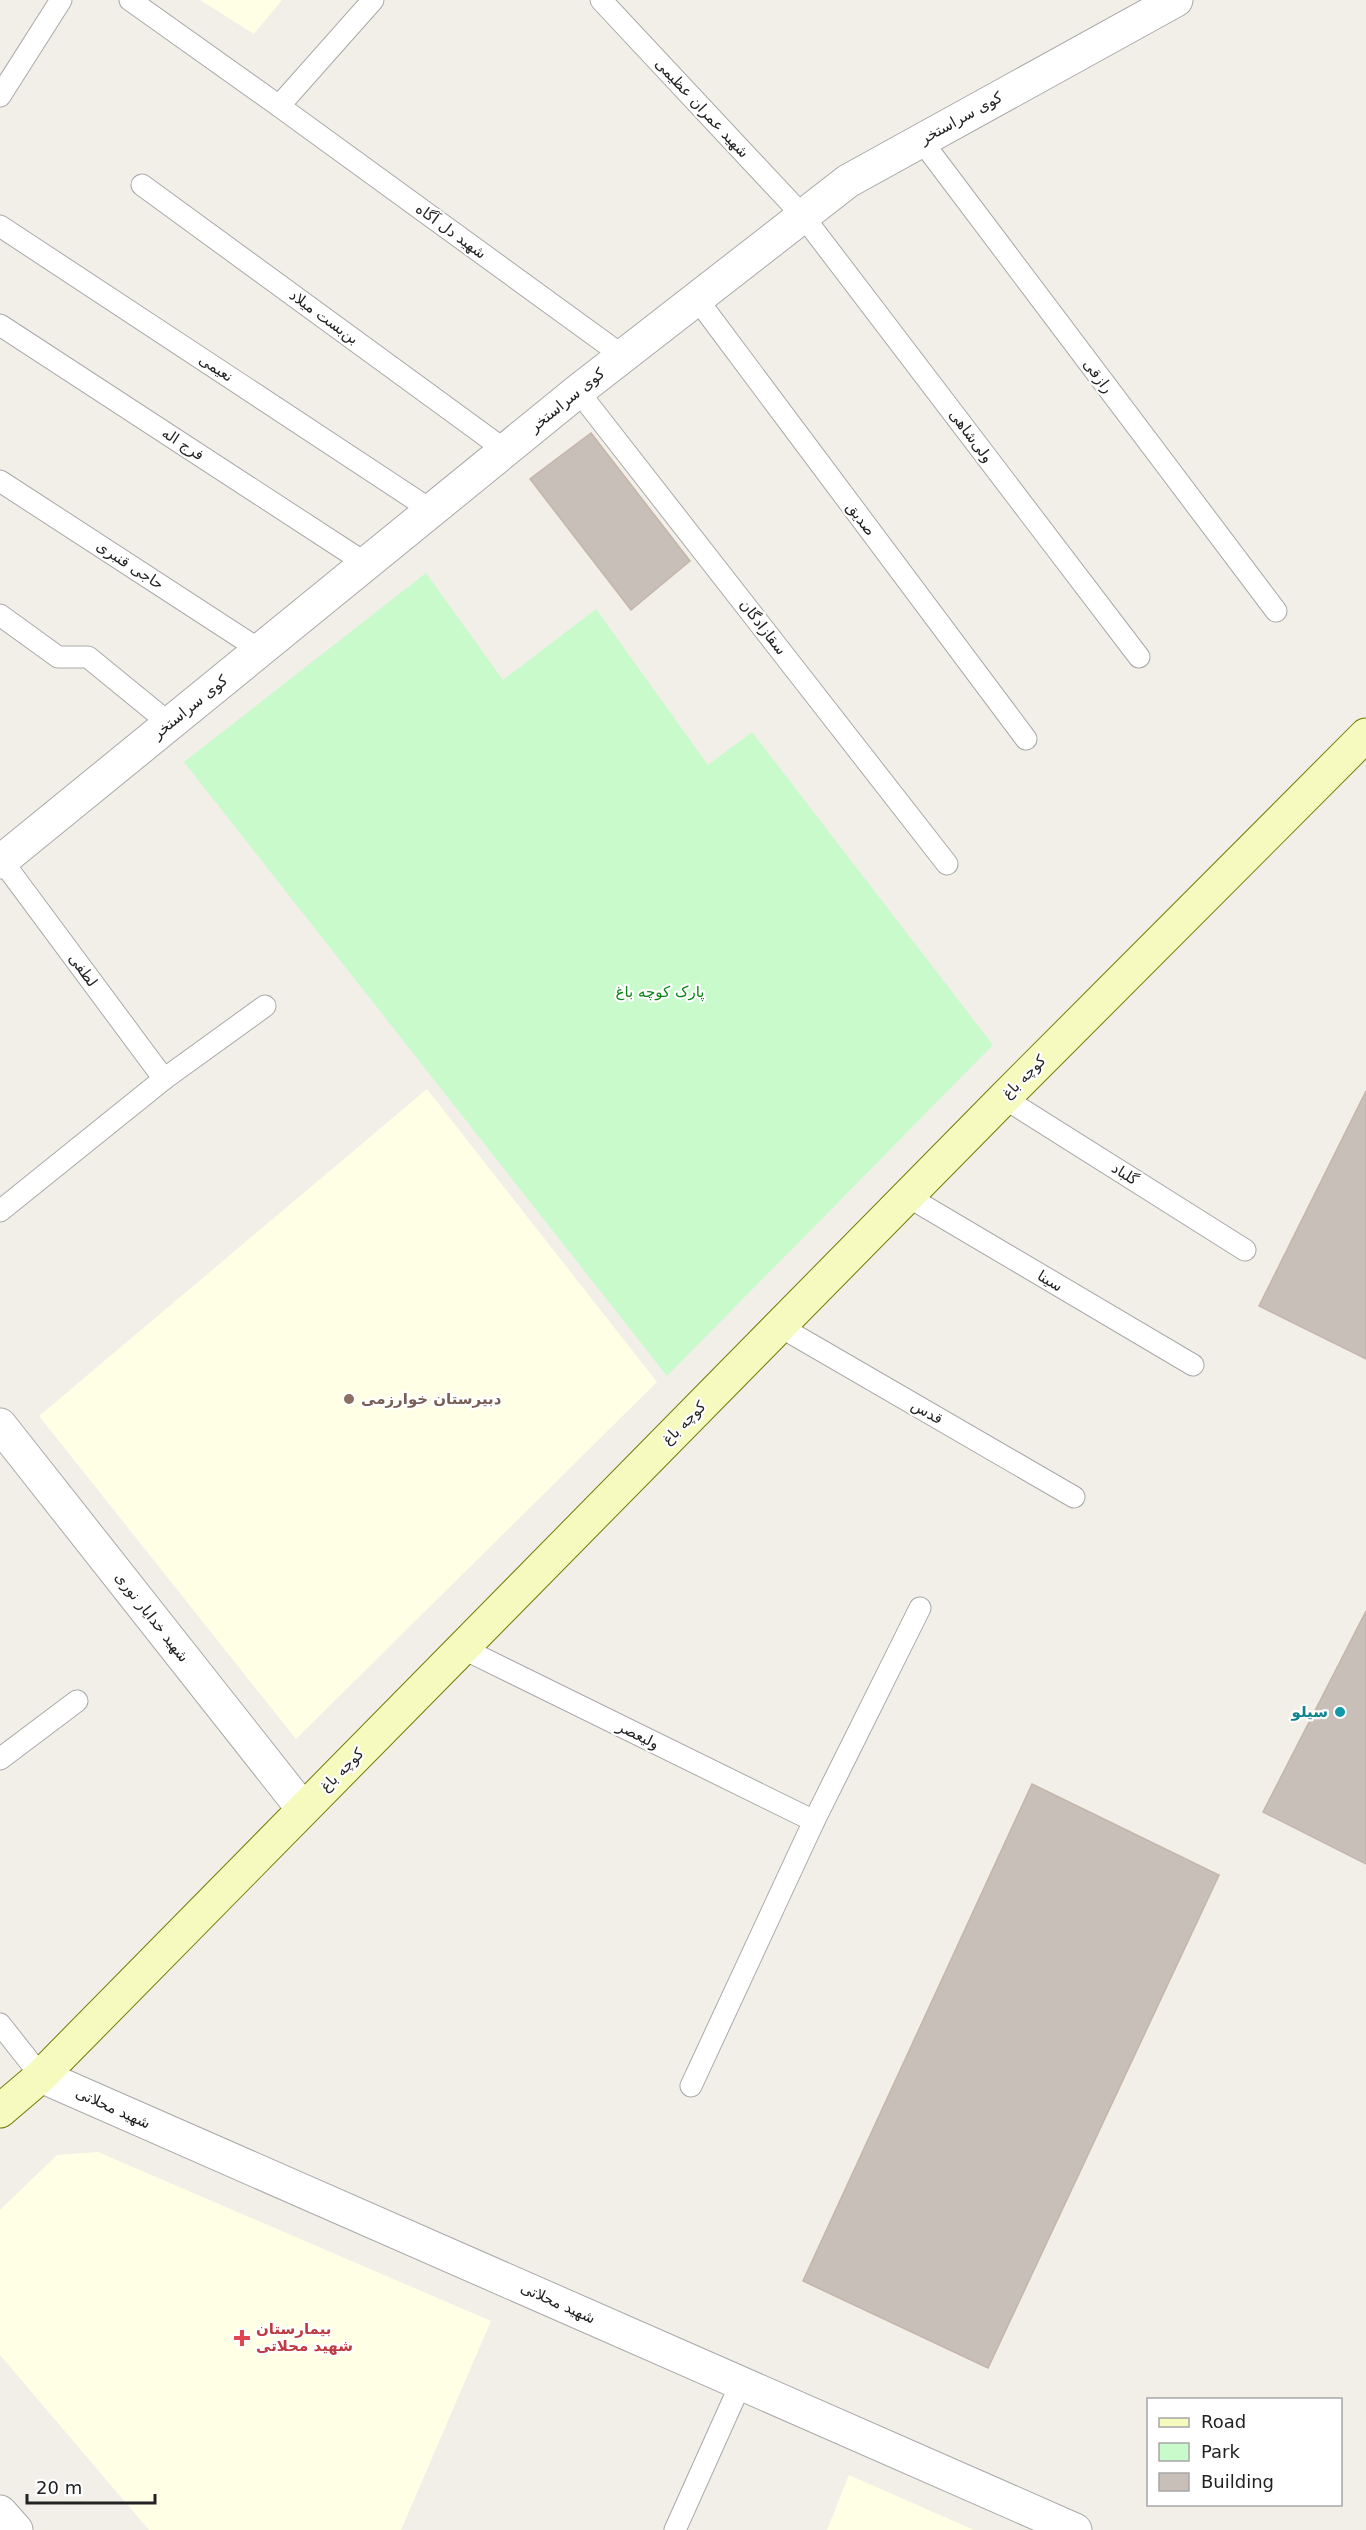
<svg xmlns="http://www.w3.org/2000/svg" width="1366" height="2530" font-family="'DejaVu Sans',Vazirmatn,sans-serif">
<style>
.education{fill:#ffffe5}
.park{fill:#c8facc}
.building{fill:#c7bfb8;stroke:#c4b6ab;stroke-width:1.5}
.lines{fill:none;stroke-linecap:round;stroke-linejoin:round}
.service-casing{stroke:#a9a9a9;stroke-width:23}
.minor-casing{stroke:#a9a9a9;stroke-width:35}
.tertiary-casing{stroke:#a9a9a9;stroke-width:35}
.secondary-casing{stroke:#707d05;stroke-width:35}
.service{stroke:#fff;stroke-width:21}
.minor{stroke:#fff;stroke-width:33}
.tertiary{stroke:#fff;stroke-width:33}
.secondary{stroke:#f7fabf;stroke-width:33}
.education-dot{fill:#8d6e63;stroke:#fff;stroke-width:2}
.culture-dot{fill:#0f9aa8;stroke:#fff;stroke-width:2}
.health-dot{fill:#e0444e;stroke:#fff;stroke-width:2}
.labels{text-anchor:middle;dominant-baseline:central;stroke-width:4.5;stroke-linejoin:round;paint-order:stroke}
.street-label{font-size:15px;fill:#222;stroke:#fff}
.park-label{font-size:15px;fill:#0c8416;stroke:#fff}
.education-label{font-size:15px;font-weight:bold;fill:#785e54;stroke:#fff;text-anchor:start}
.culture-label{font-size:15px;font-weight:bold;fill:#0d838f;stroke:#fff;text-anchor:end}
.health-label{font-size:15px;font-weight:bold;fill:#be3a42;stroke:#fff;text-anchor:start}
</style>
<rect width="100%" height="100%" fill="#f2efe9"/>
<g class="education">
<polygon points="200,0 282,0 254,34"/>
<polygon points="427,1089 657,1382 296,1739 39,1416"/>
<polygon points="98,2152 491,2321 401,2530 149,2530 0,2355 0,2210 57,2155"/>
<polygon points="849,2475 974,2530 827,2530"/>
</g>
<polygon class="park" points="426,573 503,680 596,609 708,765 752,732 993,1045 667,1376 184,762"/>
<g class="building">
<polygon points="591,433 690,561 631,610 530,479"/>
<polygon points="1366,1091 1366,1359 1259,1306"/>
<polygon points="1366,1611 1366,1864 1263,1812"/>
<polygon points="1032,1784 1219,1875 988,2368 803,2281"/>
</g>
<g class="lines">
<g class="service-casing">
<g id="service">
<polyline points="130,0 279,106 373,0"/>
<polyline points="601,0 803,216 1139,657"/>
<polyline points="0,96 61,0"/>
<polyline points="279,106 623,356"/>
<polyline points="921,140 1276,611"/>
<polyline points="142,185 505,450"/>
<polyline points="0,226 431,510"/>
<polyline points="697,299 1026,739"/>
<polyline points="0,325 365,563"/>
<polyline points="578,391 947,864"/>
<polyline points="0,481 260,650"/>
<polyline points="0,615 58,657 88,657 170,724"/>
<polyline points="0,858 164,1079"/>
<polyline points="1004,1098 1245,1250"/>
<polyline points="907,1196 1193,1365"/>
<polyline points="0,1211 164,1079 265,1006"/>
<polyline points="779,1326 1074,1497"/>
<polyline points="462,1648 814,1821"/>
<polyline points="0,1759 77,1701"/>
<polyline points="0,2024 41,2076"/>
<polyline points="691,2086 814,1821 920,1608"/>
<polyline points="675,2530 741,2383"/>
</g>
</g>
<g class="minor-casing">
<g id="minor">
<polyline points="0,862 578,391 848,181 1176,0"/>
<polyline points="0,1425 303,1809"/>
<polyline points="0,2512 16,2530"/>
</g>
</g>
<g class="tertiary-casing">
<polyline id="tertiary" points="41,2076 1075,2530"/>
</g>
<g class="secondary-casing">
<polyline id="secondary" points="0,2111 41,2076 1004,1098 1366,735"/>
</g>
<use href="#service" class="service"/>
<use href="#minor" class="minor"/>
<use href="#tertiary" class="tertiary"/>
<use href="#secondary" class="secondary"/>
</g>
<circle class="education-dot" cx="349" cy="1399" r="6"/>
<circle class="culture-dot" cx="1340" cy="1712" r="6"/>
<path class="health-dot" d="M239 2329h6v6h6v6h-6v6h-6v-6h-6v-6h6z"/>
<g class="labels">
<g class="street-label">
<text transform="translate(702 108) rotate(47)">شهید عمران عظیمی</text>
<text transform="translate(961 118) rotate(-29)">کوی سراستخر</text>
<text transform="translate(451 231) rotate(36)">شهید دل آگاه</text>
<text transform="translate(324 317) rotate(36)">بن‌بست میلاد</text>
<text transform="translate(216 368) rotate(33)">نعیمی</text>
<text transform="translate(1098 376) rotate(53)">رازقی</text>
<text transform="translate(567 400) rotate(-39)">کوی سراستخر</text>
<text transform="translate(971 436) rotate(53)">ولی‌شاهی</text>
<text transform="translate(183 444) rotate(33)">فرج اله</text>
<text transform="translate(861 519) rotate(53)">صدیق</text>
<text transform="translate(130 565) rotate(33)">حاجی قنبری</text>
<text transform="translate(763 627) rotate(52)">سقازادگان</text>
<text transform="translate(190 707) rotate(-39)">کوی سراستخر</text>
<text transform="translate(83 970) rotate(54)">لطفی</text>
<text transform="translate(1024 1077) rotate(-45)">کوچه باغ</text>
<text transform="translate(1125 1174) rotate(32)">گلباد</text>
<text transform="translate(1050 1281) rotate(31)">سینا</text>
<text transform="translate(927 1412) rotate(30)">قدس</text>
<text transform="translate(684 1423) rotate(-45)">کوچه باغ</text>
<text transform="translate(152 1617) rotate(52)">شهید خدایار نوری</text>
<text transform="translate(638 1735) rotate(26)">ولیعصر</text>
<text transform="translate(342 1770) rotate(-45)">کوچه باغ</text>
<text transform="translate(113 2108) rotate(24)">شهید محلاتی</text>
<text transform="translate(558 2303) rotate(24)">شهید محلاتی</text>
</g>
<g class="park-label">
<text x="660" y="992">پارک کوچه باغ</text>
</g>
<g class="education-label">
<text x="361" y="1399">دبیرستان خوارزمی</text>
</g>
<g class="culture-label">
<text x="1328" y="1712">سیلو</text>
</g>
<g class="health-label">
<text x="256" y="2329">بیمارستان<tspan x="256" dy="17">شهید محلاتی</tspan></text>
</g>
</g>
<rect x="1147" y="2398" width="195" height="108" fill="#ffffff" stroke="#a7a7a7" stroke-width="1.5"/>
<rect x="1159" y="2418" width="30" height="9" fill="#f7fabf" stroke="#a7a7a7" stroke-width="1.5"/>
<text x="1201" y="2428" font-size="18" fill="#222222">Road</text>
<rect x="1159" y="2443" width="30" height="18" fill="#c8facc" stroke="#a7a7a7" stroke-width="1.5"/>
<text x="1201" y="2458" font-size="18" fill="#222222">Park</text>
<rect x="1159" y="2473" width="30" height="18" fill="#c7bfb8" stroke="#a7a7a7" stroke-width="1.5"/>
<text x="1201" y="2488" font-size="18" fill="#222222">Building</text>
<path d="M27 2494v9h128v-9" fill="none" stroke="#222222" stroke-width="3"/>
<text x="36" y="2494" font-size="18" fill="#222222" stroke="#ffffff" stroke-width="4.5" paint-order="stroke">20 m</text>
</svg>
